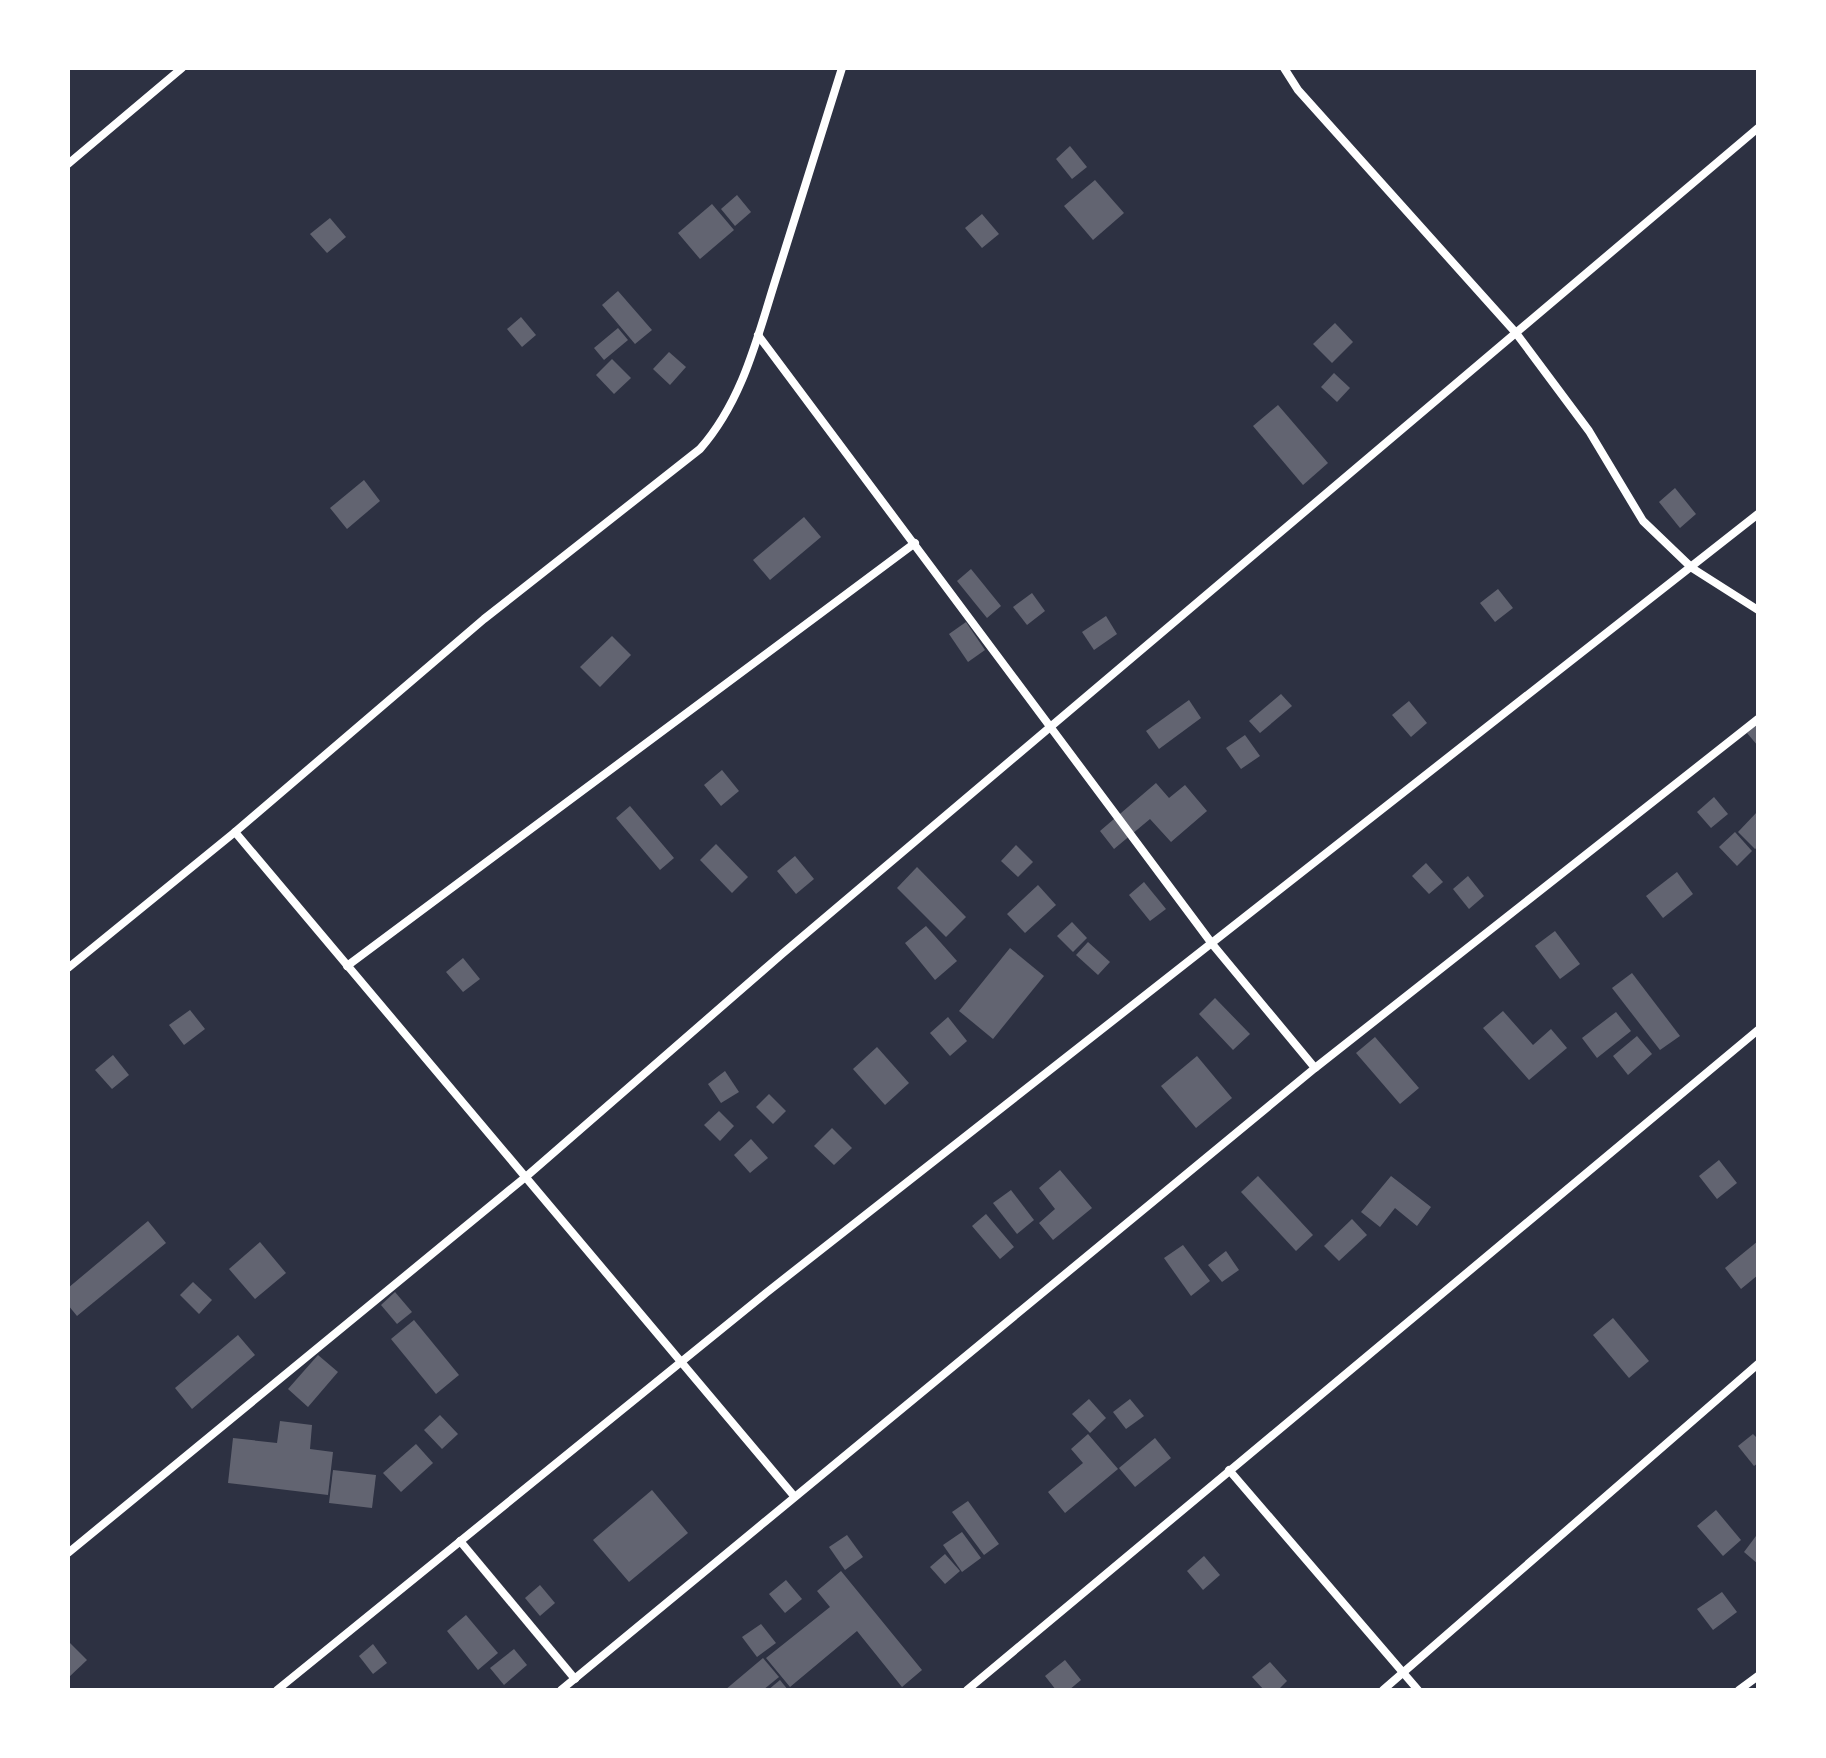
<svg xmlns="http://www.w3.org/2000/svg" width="1826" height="1758" font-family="Figtree,sans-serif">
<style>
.building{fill:#626471}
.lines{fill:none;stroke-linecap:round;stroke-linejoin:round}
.minor{stroke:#fff;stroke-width:8}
</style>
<rect width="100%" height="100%" fill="#2d3142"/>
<g class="building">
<polygon points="1070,146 1087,167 1072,179 1056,159"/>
<polygon points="1095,180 1124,213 1093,240 1064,206"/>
<polygon points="737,195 751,212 735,226 721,209"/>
<polygon points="712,204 734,230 700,259 678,233"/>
<polygon points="982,214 999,234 982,248 965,228"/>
<polygon points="330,218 346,237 327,253 310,234"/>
<polygon points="618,291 652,330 635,344 602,305"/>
<polygon points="521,317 536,335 522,347 507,329"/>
<polygon points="1335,323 1353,342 1332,363 1313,344"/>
<polygon points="618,328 628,340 604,360 594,348"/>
<polygon points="669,352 686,367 670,385 653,369"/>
<polygon points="612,359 631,378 614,394 596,375"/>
<polygon points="1334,373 1350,388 1337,402 1321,387"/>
<polygon points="1278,405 1328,463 1303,485 1253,426"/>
<polygon points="364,480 380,501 347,529 330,508"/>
<polygon points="1675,488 1696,514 1680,528 1659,502"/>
<polygon points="804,517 821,537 770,580 753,560"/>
<polygon points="971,569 1001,606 987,618 957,581"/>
<polygon points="1498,589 1513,608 1495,622 1480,603"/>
<polygon points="1032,593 1045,611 1027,625 1013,607"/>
<polygon points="1106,616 1117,634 1094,650 1082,632"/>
<polygon points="966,622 985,650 968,662 949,634"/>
<polygon points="612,636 631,655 600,687 580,667"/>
<polygon points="1281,694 1292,706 1260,733 1249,721"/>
<polygon points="1189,700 1201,718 1159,749 1146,731"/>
<polygon points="1409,701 1427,723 1411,737 1392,715"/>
<polygon points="1758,724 1758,746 1747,733"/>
<polygon points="1245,735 1260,756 1241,769 1226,748"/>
<polygon points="722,770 739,791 721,806 704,785"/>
<polygon points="1156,783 1169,798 1185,785 1207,811 1171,842 1150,819 1114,849 1100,831"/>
<polygon points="1714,797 1728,814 1711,828 1697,812"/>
<polygon points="630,806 674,858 660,870 616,818"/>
<polygon points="1758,811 1758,847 1755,849 1738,832"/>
<polygon points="1735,832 1752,851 1737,866 1719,847"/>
<polygon points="716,844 748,877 732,893 700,860"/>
<polygon points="1016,845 1033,862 1018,877 1001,861"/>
<polygon points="795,856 814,879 796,894 777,871"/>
<polygon points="1426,863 1443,882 1429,894 1412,876"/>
<polygon points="917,867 966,917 946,937 897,888"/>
<polygon points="1677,872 1693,894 1663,918 1646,896"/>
<polygon points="1468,876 1484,896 1469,909 1453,889"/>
<polygon points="1144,882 1166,909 1150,921 1129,895"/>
<polygon points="1038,885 1056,905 1025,933 1007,914"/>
<polygon points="1072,922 1087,938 1073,952 1057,936"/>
<polygon points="926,926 957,961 935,980 905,943"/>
<polygon points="1555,931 1580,964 1560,979 1535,946"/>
<polygon points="1088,942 1110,962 1098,975 1076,955"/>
<polygon points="1010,948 1044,976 993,1039 959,1011"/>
<polygon points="463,958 480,979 463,992 446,972"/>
<polygon points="1632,973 1680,1036 1660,1050 1612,988"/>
<polygon points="1215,998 1250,1034 1233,1050 1199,1014"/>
<polygon points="190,1010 205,1029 184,1045 169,1025"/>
<polygon points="1503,1011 1533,1045 1551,1029 1567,1048 1529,1080 1483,1028"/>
<polygon points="1616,1012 1631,1031 1597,1058 1582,1038"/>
<polygon points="948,1017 967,1041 950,1056 930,1033"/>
<polygon points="1637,1036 1652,1054 1628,1075 1613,1056"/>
<polygon points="1375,1037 1419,1088 1400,1104 1356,1053"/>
<polygon points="877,1047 909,1083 885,1105 853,1069"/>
<polygon points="113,1055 129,1075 112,1089 95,1070"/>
<polygon points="1197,1056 1232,1098 1196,1128 1161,1086"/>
<polygon points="725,1071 739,1092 721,1103 708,1084"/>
<polygon points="769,1094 786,1111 773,1124 756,1107"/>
<polygon points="719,1111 734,1126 720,1141 704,1125"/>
<polygon points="832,1128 852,1148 834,1165 814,1146"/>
<polygon points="751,1139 768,1158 750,1173 734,1155"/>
<polygon points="1719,1160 1737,1183 1717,1199 1699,1176"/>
<polygon points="1060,1170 1092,1208 1053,1240 1039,1223 1055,1209 1039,1188"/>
<polygon points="1258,1176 1313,1235 1296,1251 1241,1192"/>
<polygon points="1391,1176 1431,1207 1417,1226 1395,1208 1380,1227 1361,1212"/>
<polygon points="1011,1190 1034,1220 1017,1234 993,1203"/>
<polygon points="986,1214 1014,1247 1000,1259 972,1226"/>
<polygon points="1352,1219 1367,1235 1339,1261 1324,1246"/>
<polygon points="148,1221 166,1243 77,1316 68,1305 68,1288"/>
<polygon points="1758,1241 1758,1275 1741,1289 1725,1268"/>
<polygon points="260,1242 286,1273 255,1299 229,1269"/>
<polygon points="1183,1245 1210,1281 1191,1296 1164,1258"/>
<polygon points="1226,1251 1239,1270 1222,1282 1208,1265"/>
<polygon points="193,1282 212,1300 199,1314 180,1295"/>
<polygon points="395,1292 412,1312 397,1324 381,1305"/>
<polygon points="1613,1318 1649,1361 1629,1378 1593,1335"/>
<polygon points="414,1320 459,1375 436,1394 391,1339"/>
<polygon points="238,1335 255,1355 192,1409 175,1388"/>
<polygon points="318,1355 338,1372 308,1407 288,1389"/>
<polygon points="1089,1399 1106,1418 1090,1433 1072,1414"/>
<polygon points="1130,1399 1144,1416 1126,1429 1113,1412"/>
<polygon points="440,1415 458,1434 442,1449 424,1430"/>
<polygon points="280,1421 312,1425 310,1449 333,1452 328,1495 228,1483 233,1438 277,1443"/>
<polygon points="1088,1434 1118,1469 1065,1513 1048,1492 1083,1463 1071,1449"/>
<polygon points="1753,1434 1758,1439 1758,1463 1754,1466 1738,1446"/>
<polygon points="1155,1438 1171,1458 1135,1487 1119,1468"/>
<polygon points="416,1444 433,1463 401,1492 383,1473"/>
<polygon points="333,1470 376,1475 372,1508 329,1503"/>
<polygon points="652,1490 688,1533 629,1582 593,1540"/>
<polygon points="968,1501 999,1544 984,1555 952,1512"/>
<polygon points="1716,1510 1741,1540 1723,1556 1697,1526"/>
<polygon points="962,1532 981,1558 962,1572 943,1545"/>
<polygon points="847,1535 863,1557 845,1570 829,1547"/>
<polygon points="1756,1536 1758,1538 1758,1564 1744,1552"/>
<polygon points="945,1554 960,1571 945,1584 930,1567"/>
<polygon points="1204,1556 1220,1575 1203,1590 1187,1571"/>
<polygon points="841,1571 922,1670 902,1687 857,1631 790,1687 766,1658 830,1607 817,1591"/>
<polygon points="786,1580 802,1599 785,1613 769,1594"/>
<polygon points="540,1585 555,1603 540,1616 525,1598"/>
<polygon points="1722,1592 1737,1612 1713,1630 1697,1609"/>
<polygon points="466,1615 498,1653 478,1670 447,1631"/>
<polygon points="761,1624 776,1643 757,1657 742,1637"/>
<polygon points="68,1641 87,1660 68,1678"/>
<polygon points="373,1644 387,1663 373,1674 359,1656"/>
<polygon points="514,1649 527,1665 504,1685 490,1668"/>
<polygon points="763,1658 779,1677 763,1690 725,1690"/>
<polygon points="1065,1660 1081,1680 1069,1690 1056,1690 1045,1676"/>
<polygon points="1270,1662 1287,1681 1278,1690 1264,1690 1252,1677"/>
<polygon points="780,1680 788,1690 768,1690"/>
</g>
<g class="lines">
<g class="minor">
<polyline points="1284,68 1298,90 1516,333 1589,431 1643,521 1692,568 1758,610"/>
<polyline points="68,164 182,68"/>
<polyline points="758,335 1213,945 1315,1068"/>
<polyline points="235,832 794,1496"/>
<polyline points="347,966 915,543"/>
<path d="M68,968l167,-136 249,-213 216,-170c44,-50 58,-115 78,-177 22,-68 43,-136 64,-204"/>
<polyline points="1229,1470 1418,1690"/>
<polyline points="460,1541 575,1679"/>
<polyline points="68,1553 528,1175 782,954 1758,128"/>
<polyline points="277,1690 766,1293 1758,514"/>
<polyline points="561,1690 1315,1068 1758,719"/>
<polyline points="967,1690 1758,1030"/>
<polyline points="1383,1690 1758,1364"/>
<polyline points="1739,1690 1758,1676"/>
</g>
</g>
<rect width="1826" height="1758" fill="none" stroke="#ffffff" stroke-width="140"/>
</svg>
